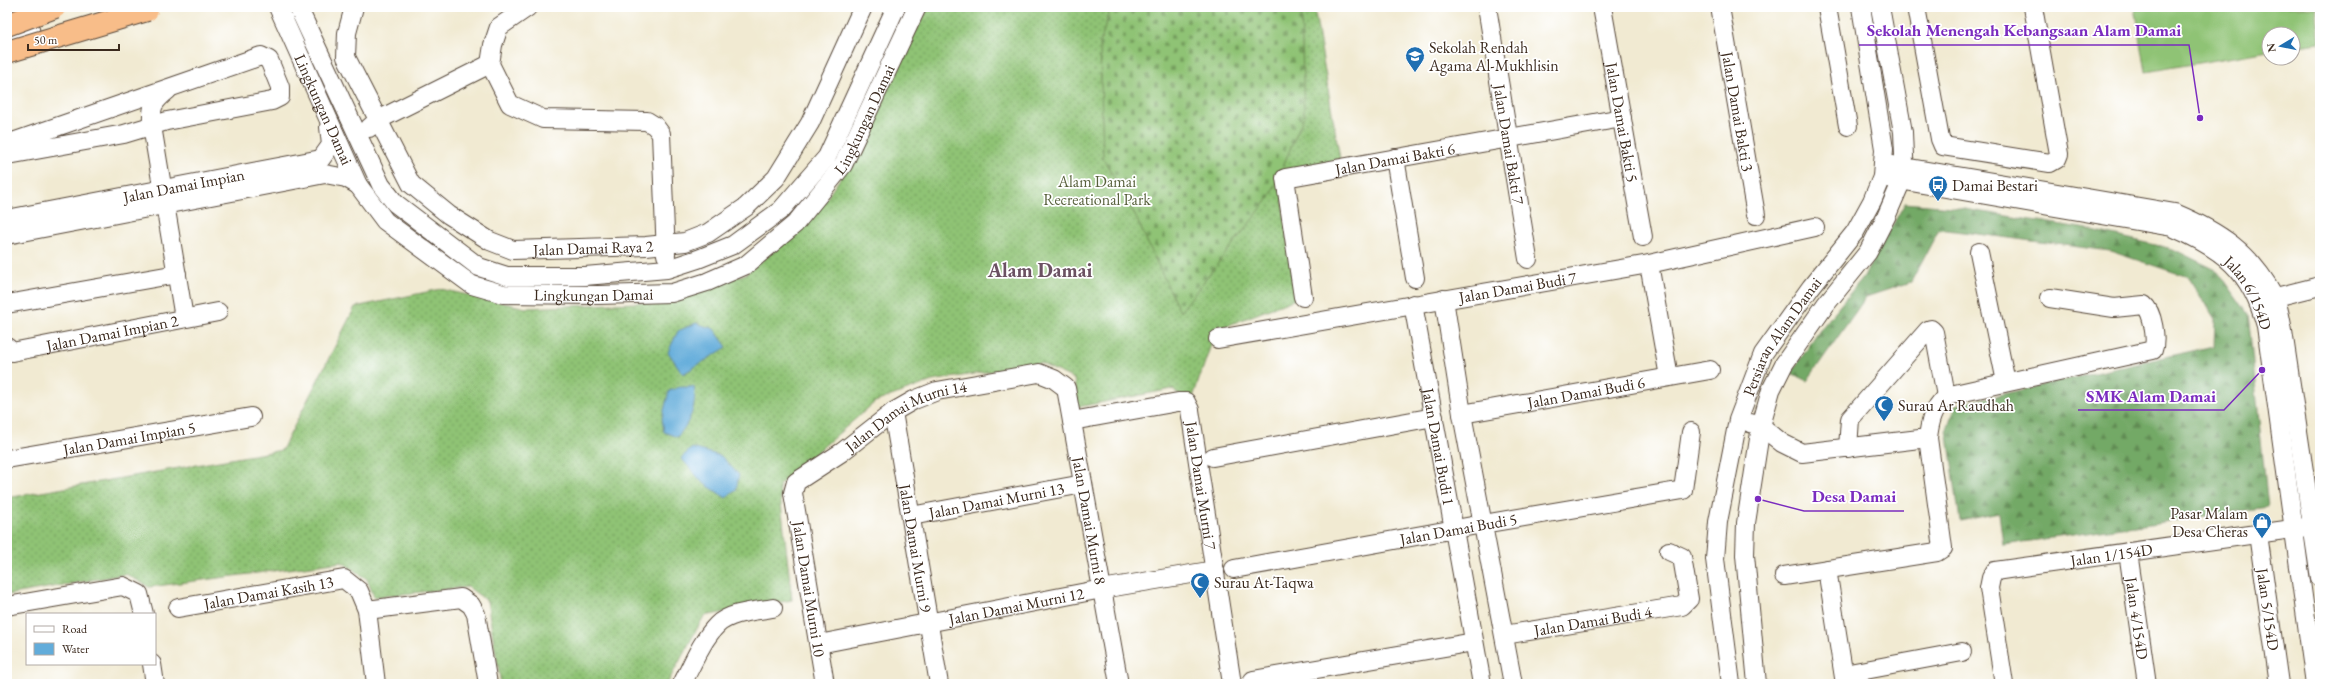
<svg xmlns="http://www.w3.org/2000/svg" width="2327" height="691" font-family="'EB Garamond',serif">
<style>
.grass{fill:url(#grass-dots);stroke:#65764a}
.forest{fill:url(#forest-firs);stroke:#576a42}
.cemetery{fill:url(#cemetery-stones);stroke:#65764a}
.garden{fill:#8fc375;stroke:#65764a}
.water{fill:#62acda;stroke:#4e6b7c}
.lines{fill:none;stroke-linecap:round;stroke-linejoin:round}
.minor-casing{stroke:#564739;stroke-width:20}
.minor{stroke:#fff;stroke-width:18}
.highway-bridge-casing{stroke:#564739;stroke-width:24;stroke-linecap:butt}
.highway-bridge{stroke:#f8bd89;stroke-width:22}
.labels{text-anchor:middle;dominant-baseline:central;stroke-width:3.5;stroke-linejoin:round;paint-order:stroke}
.poi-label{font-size:16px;fill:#3b2a1e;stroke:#fff;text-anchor:start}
.street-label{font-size:16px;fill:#3b2a1e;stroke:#fff}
.park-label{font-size:16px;fill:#58603c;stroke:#fff}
.district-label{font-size:20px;font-weight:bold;fill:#6b5162;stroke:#fff}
.leader{fill:none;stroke:#7b2cbf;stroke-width:1.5}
.callout-dot{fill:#7b2cbf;stroke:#fff;stroke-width:1.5}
.callout-label{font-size:17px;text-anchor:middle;font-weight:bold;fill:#7b2cbf;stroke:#fff;stroke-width:3.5;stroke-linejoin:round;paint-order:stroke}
</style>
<defs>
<pattern id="grass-dots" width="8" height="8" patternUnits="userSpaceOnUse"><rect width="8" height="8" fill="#8fc375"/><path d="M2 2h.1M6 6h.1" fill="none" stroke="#769f5f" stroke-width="1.8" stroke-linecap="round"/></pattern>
<pattern id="forest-firs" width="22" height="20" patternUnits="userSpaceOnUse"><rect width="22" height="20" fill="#73a966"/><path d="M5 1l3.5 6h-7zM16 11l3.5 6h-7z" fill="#608a53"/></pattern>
<pattern id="cemetery-stones" width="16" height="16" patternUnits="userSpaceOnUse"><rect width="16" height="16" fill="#8fc375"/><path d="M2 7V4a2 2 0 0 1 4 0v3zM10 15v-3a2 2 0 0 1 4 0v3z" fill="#769f5f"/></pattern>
</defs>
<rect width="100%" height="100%" fill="#fff"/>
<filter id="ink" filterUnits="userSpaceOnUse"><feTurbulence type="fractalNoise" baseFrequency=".025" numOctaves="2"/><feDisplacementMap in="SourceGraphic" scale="8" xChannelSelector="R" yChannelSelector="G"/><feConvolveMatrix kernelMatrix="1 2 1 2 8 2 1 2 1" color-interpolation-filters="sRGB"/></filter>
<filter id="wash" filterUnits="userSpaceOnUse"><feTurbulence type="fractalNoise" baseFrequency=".012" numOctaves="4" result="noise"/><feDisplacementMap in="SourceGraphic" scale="16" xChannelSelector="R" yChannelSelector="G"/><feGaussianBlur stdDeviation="0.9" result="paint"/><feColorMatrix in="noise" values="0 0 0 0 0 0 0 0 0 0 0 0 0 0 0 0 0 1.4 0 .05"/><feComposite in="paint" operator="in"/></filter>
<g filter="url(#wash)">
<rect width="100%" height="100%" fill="#f1ead2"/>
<polygon class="grass" points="929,7 1314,7 1340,159 1279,173 1295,299 1216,330 1191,403 1172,389 1078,407 1074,379 1040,363 932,381 875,402 779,485 792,600 704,616 667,684 501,684 487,601 468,587 374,597 367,579 342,562 149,587 126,574 7,595 7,498 282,450 355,307 441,289 526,308 655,302 746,274 814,217 851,162 917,28"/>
<polygon class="forest" points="1905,203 1952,207 2087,229 2173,249 2218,271 2248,314 2268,507 2003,545 1999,513 1960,521 1947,429 1955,405 2214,346 2215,319 2188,277 2110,251 1939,229 1911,282 1866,297 1807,381 1791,373 1820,330 1864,276"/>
<polygon class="cemetery" points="1111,7 1301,7 1304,116 1270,197 1180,312 1131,207 1103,158 1100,43"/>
<polygon class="garden" points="2135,7 2316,7 2320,43 2293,47 2293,34 2269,34 2269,51 2146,72"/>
<g class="water">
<polygon points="696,323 714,329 727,347 683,374 668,352 678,331"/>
<path d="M680,387h14c3,18 -4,36 -17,50l-13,-5 -2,-14 7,-27z"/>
<polygon points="692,448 721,456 739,475 736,490 726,498 702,482 681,458"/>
</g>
</g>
<g filter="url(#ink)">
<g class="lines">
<g class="minor-casing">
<g id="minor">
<polyline points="9,7 21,47"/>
<polyline points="25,7 33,43"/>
<path id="s1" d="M278,7l80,178 27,36 87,64 31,9 95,1 74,-2 35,-11 39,-17 49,-41 48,-59 74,-158"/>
<polyline points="298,7 381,185 395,203 479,267 507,276 585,276 667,269 698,259 733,245 781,210 827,157 896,7"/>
<path id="s2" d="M354,7l-7,26 -1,24 65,127 38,31 41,26 23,9 133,-4 39,-4 23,-9 38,-26 30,-29 34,-55 53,-116"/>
<polyline points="528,7 499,27 493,45 490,64 510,104 543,119 647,121 655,126 661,134 666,255"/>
<path id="s3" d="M1487,7l41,252"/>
<path id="s4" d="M1602,7l41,230"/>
<path id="s5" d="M1720,7l36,208"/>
<polyline points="1827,7 1848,126"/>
<polyline points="1916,7 1940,139 1943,146 2050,163 2057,159 2059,154 2033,7"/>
<path d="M168,90c-16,13 -17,16 -16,36l32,192"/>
<polyline points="369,128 378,120 490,64"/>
<polyline points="7,144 261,56 269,60 280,87 280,97 272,101 167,121 124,134 14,154 7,152"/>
<polyline points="1395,158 1415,278"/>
<path d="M1892,165l283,48c45,19 75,39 99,83 5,10 7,24 9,35l37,247"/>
<path id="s6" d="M1882,177l290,50c51,22 79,43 94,99l49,358"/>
<path id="s7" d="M7,219l314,-60 10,-14 -2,-18"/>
<polyline points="7,235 325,174 346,178 358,185"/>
<polyline points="1979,252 2006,382"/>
<polyline points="1649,264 1669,377"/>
<path id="s8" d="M1303,297l-18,-119 337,-60"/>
<polyline points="1444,299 1462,414 1513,684"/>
<polyline points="2264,300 2320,286"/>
<polyline points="7,304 177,274"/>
<path id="s9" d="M1413,304l69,380"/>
<path id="s10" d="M1218,339l431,-75 166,-37"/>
<path id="s11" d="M7,347l5,5 206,-40"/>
<path id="s12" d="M893,412l46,272"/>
<path id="s13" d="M1462,414l248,-44"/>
<path id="s14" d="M1072,421l106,-19h8l4,8 42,274"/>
<polyline points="1750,423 1761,426 1782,443 1802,453 1928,438"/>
<polyline points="1848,448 1850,419 1928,330 1931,329 1934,332 1946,396"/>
<polyline points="1213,457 1434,417"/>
<path id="s15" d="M7,459l244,-42"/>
<path id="s16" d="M911,516l172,-32"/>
<path id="s17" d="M2258,534l21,150"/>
<path id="s18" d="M2128,552l19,132"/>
<path id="s19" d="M1234,569l249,-45 200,-34 8,-58"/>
<polyline points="1827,569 1845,684"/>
<path d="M1784,576l153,-24 6,-4 -15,-110c2,-18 5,-29 18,-42l207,-46c4,-10 0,-38 -9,-45l-30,3 -64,-10"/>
<polyline points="7,606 123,586 139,594 144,614"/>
<path id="s20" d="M178,608l166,-29 15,12 8,19 9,74"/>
<polyline points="367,610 461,598 471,605 476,614 488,684"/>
<path id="s21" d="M1504,635l178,-29 7,-7 -7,-42 -13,-6"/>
<path id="s22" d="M819,644l283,-55 113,-19"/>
<polyline points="152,664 155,684"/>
<polyline points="1844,674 1962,652"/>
<polyline points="1253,680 1474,642"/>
<path d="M682,684c10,-19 20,-44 35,-59 13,-13 39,-14 56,-17"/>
<path id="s23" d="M825,684l-32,-191 3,-11 46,-30 51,-40 21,-12 23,-9 102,-18 15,6 12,9 53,296"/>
<path id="s24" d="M1731,684l-16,-125 3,-37 20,-102 25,-66 48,-67 44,-55 17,-31 10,-24 2,-28 -23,-142"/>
<polyline points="1757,684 1745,555 1746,523 1761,426 1771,390 1784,364 1826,304 1868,252 1886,217 1902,180 1904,156 1903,132 1880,7"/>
<path id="s25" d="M2004,684l-15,-96 2,-10 4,-7 311,-44"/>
</g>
</g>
<use href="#minor" class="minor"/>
<g class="highway-bridge-casing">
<g id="highway-bridge">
<polyline points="7,25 55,7"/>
<polyline points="7,52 147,10"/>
</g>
</g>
<use href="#highway-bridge" class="highway-bridge"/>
</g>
</g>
<defs>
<g id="school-pin" transform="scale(1)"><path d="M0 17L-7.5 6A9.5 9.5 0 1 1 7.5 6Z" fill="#1f6fb2" stroke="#fff"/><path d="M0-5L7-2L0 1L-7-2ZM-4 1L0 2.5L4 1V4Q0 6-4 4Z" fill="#fff"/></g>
<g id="bus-pin" transform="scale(1)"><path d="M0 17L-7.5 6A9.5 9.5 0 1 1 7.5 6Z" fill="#1f6fb2" stroke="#fff"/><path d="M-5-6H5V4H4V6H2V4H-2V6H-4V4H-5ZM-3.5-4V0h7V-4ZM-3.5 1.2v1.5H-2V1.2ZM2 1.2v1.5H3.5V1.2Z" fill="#fff"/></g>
<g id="mosque-pin" transform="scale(1)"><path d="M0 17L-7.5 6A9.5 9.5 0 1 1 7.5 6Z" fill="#1f6fb2" stroke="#fff"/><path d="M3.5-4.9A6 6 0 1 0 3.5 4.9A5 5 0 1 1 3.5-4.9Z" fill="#fff"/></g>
<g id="shop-pin" transform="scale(1)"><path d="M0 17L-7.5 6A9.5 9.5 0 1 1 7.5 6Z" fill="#1f6fb2" stroke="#fff"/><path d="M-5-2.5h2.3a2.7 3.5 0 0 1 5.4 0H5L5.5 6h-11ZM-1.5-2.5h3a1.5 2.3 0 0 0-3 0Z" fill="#fff"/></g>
</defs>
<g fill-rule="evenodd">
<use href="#school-pin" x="1415" y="56"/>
<use href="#bus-pin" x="1938" y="185"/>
<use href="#mosque-pin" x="1884" y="405"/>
<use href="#shop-pin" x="2262" y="522"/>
<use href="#mosque-pin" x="1200" y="582"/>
</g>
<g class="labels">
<g class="poi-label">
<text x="1429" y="47">Sekolah Rendah<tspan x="1429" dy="18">Agama Al-Mukhlisin</tspan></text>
<text x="1952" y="185">Damai Bestari</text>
<text x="1898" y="405">Surau Ar Raudhah</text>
<text x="2248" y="513" text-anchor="end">Pasar Malam<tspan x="2248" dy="18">Desa Cheras</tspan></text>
<text x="1214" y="582">Surau At-Taqwa</text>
</g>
<g class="street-label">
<text stroke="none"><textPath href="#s1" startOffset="112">Lingkungan Damai</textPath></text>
<text stroke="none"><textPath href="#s5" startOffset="106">Jalan Damai Bakti 3</textPath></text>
<text stroke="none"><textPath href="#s1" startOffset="819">Lingkungan Damai</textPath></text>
<text stroke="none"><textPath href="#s4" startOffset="117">Jalan Damai Bakti 5</textPath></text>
<text stroke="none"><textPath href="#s3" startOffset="139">Jalan Damai Bakti 7</textPath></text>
<text stroke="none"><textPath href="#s8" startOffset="232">Jalan Damai Bakti 6</textPath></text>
<text stroke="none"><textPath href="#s7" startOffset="180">Jalan Damai Impian</textPath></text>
<text stroke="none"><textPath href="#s2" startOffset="396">Jalan Damai Raya 2</textPath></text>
<text stroke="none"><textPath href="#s10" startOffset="304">Jalan Damai Budi 7</textPath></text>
<text stroke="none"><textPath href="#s1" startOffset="471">Lingkungan Damai</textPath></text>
<text stroke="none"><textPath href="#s6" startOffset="399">Jalan 6/154D</textPath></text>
<text stroke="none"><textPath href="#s11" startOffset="109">Jalan Damai Impian 2</textPath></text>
<text stroke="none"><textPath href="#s24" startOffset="362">Persiaran Alam Damai</textPath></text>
<text stroke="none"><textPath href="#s13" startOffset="126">Jalan Damai Budi 6</textPath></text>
<text stroke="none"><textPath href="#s23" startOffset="335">Jalan Damai Murni 14</textPath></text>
<text stroke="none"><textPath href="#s15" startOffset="124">Jalan Damai Impian 5</textPath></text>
<text stroke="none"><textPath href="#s9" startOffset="145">Jalan Damai Budi 1</textPath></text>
<text stroke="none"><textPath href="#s14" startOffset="201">Jalan Damai Murni 7</textPath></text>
<text stroke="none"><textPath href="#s16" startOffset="87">Jalan Damai Murni 13</textPath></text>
<text stroke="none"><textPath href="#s23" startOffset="643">Jalan Damai Murni 8</textPath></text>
<text stroke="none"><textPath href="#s19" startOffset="228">Jalan Damai Budi 5</textPath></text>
<text stroke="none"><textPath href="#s12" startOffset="138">Jalan Damai Murni 9</textPath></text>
<text stroke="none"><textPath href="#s25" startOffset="233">Jalan 1/154D</textPath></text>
<text transform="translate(809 589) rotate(81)">Jalan Damai Murni 10</text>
<text stroke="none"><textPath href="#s20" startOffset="92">Jalan Damai Kasih 13</textPath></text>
<text stroke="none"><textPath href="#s22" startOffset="201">Jalan Damai Murni 12</textPath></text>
<text stroke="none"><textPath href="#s17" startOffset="76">Jalan 5/154D</textPath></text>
<text stroke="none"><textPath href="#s18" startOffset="67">Jalan 4/154D</textPath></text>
<text stroke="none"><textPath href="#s21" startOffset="90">Jalan Damai Budi 4</textPath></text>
</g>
<g class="park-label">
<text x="1097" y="181">Alam Damai<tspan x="1097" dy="18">Recreational Park</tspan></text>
</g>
<g class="district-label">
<text x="1040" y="270">Alam Damai</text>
</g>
</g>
<path class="leader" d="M2200 118L2189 45H1859M2262 370L2224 410H2078M1758 499L1804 511H1904"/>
<g class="callout-dot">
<circle cx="2200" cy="118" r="4"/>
<circle cx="2262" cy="370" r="4"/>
<circle cx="1758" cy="499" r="4"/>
</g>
<g class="callout-label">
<text x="2024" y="36">Sekolah Menengah Kebangsaan Alam Damai</text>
<text x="2151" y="402">SMK Alam Damai</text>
<text x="1854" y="502">Desa Damai</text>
</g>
<rect width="2327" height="691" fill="none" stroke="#fff" stroke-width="24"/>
<rect x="26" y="613" width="130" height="52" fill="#ffffff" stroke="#b1aaa5"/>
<rect x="34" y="626" width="20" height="6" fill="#ffffff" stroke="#b1aaa5"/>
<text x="62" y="633" font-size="12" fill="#3b2a1e">Road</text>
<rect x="34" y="643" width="20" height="12" fill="#62acda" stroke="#b1aaa5"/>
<text x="62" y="653" font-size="12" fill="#3b2a1e">Water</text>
<g transform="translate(2281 46) rotate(260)"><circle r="19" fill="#ffffff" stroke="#b1aaa5"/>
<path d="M0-3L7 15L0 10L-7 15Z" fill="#1f6fb2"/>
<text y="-6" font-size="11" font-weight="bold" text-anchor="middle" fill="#3b2a1e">N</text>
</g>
<path d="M28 44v6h91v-6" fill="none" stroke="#3b2a1e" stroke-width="2"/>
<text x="34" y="44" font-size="12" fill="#3b2a1e" stroke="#ffffff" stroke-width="3" paint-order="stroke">50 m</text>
</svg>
